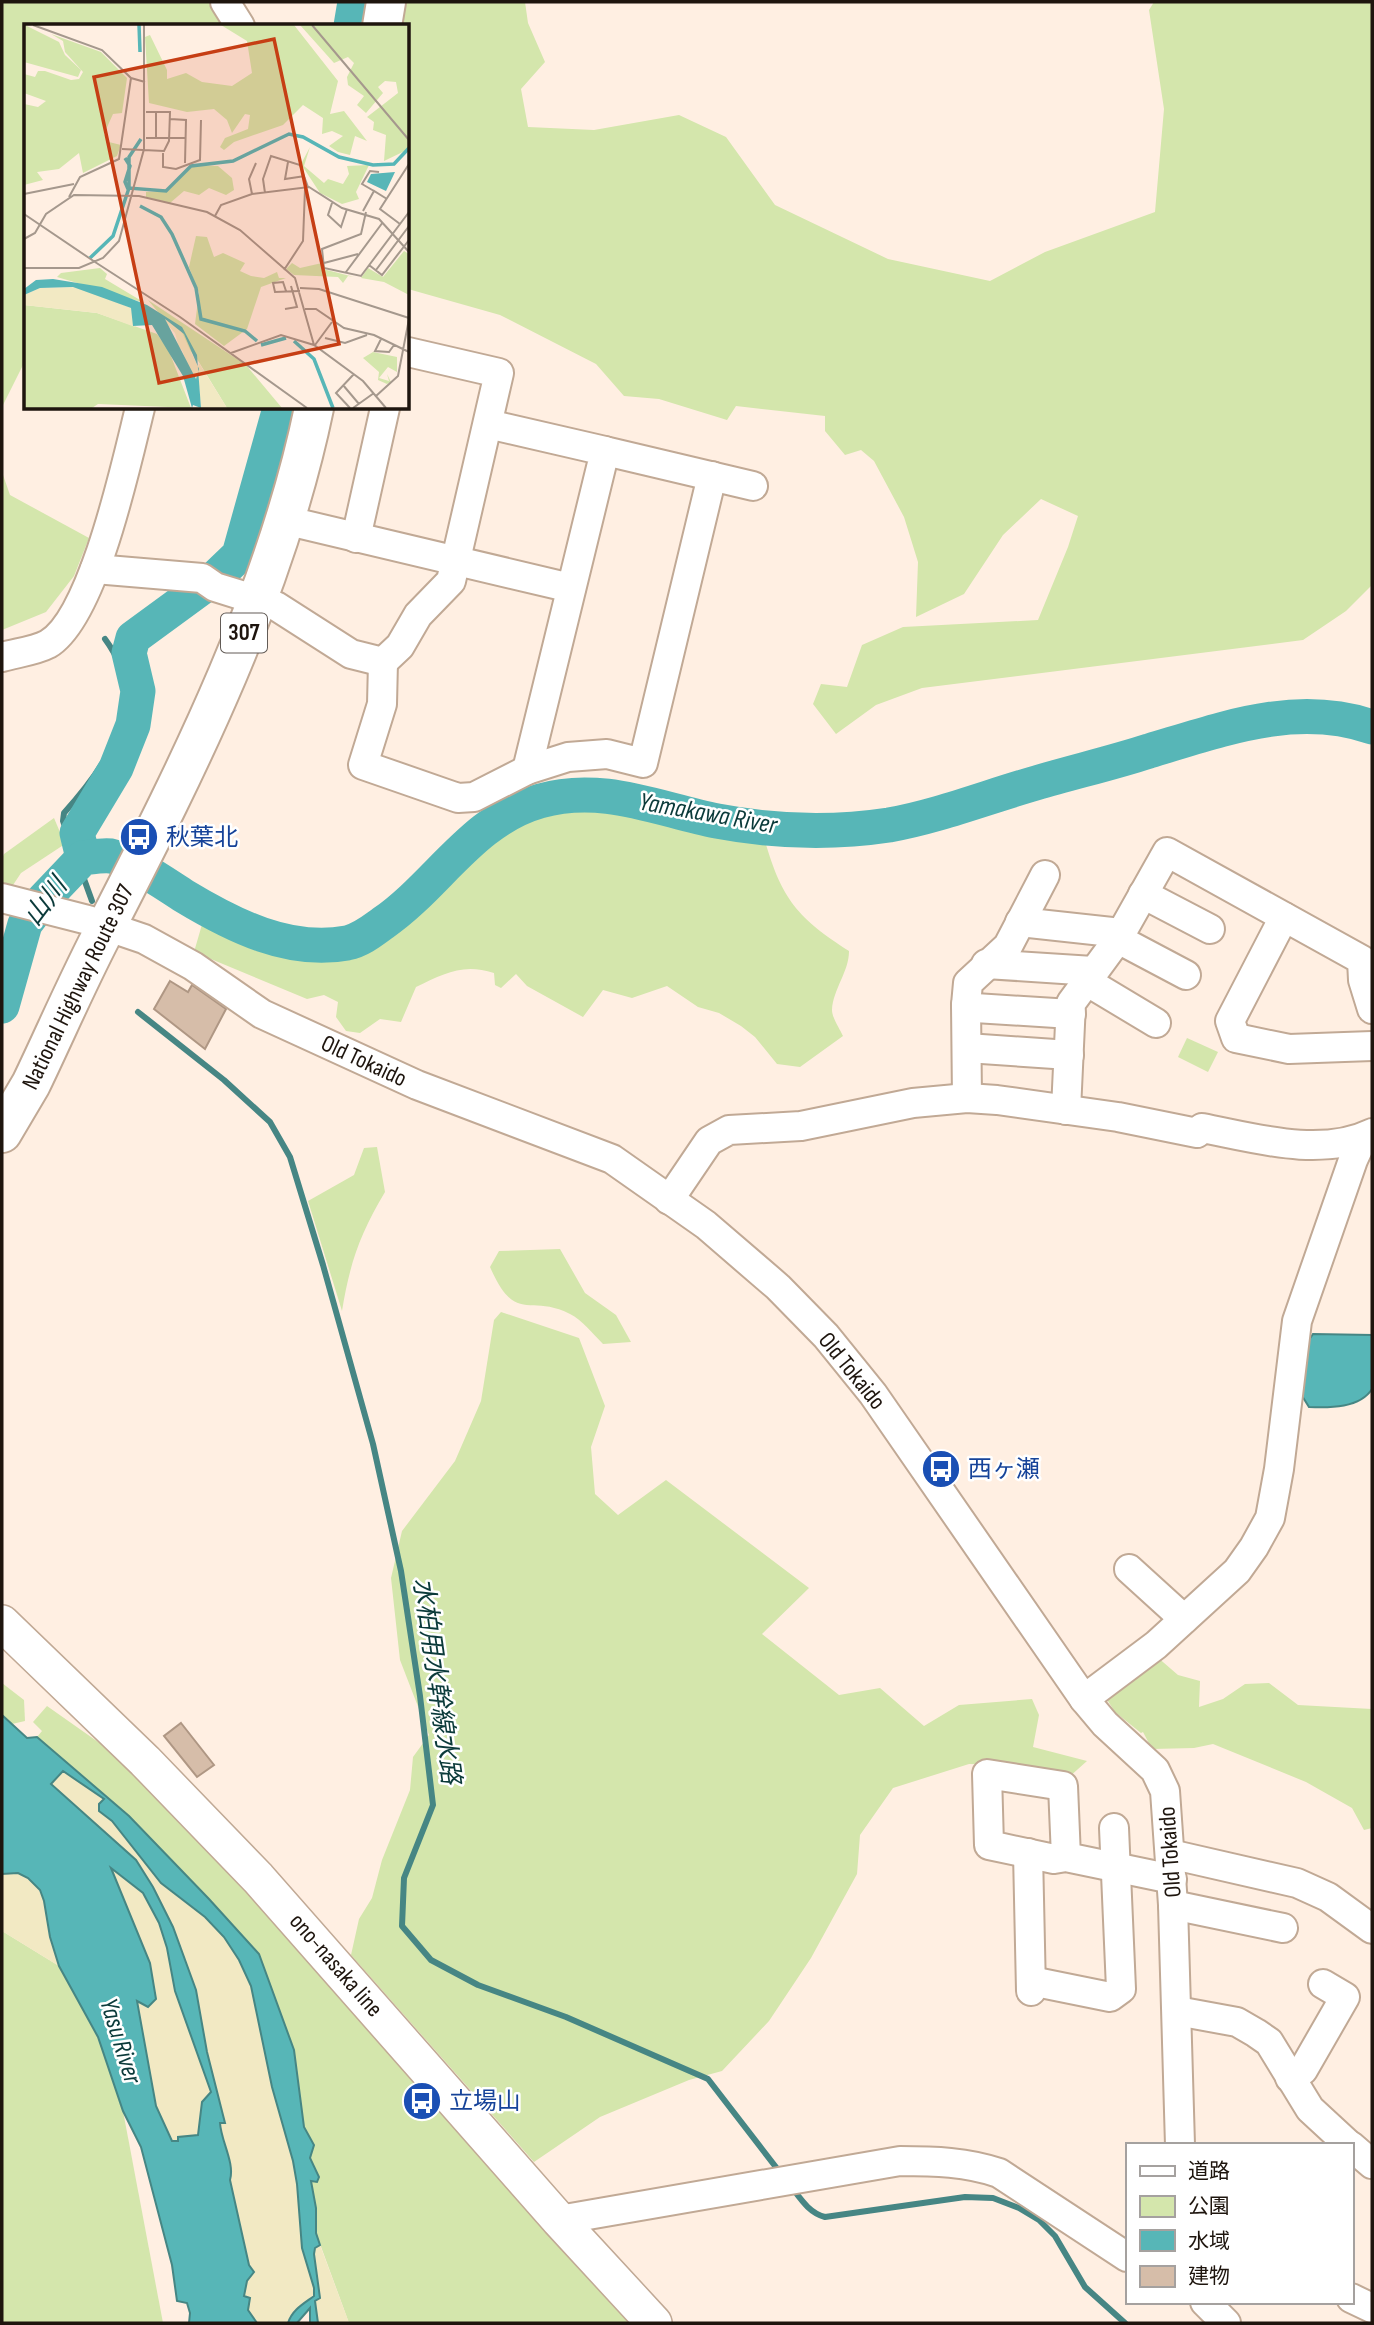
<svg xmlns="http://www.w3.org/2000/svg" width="1374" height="2325" font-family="'Sofia Sans Condensed','Noto Sans JP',sans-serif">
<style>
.green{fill:#d4e6ac}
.sand{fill:#f2e9c3}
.water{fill:#57b6b7;stroke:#468684;stroke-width:2;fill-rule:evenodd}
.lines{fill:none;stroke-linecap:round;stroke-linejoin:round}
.stream{stroke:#468684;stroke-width:6}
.river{stroke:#57b6b7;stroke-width:35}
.building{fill:#d6bda9;stroke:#af9784;stroke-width:2}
.minor-casing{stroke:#c1a995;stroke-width:32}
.major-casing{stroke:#c1a995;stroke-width:38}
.highway-casing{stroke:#c1a995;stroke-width:42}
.minor{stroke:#fff;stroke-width:28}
.major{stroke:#fff;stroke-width:35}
.highway{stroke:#fff;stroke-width:38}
.labels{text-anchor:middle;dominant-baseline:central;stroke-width:5;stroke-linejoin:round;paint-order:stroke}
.shield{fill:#fff;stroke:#625b56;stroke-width:2}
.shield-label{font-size:23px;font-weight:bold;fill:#1e150e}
.transit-label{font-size:24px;fill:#164399;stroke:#fff;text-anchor:start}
.street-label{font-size:24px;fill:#1e150e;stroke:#fff}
.water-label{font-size:26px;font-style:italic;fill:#0b3a3a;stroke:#fff}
.inset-river{fill:none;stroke:#57b6b7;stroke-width:3.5}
.inset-road{fill:none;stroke:#a5988d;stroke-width:2}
.view{fill:#c63e14;fill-opacity:0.15;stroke:#c63e14;stroke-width:3.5}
.inset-edge{fill:none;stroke:#1e150e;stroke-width:3.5}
</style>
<rect width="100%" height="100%" fill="#ffefe2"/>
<g class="green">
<polygon points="2,2 216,2 227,26 26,26 26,359 2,407"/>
<polygon points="402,2 525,2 528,23 545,62 521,89 528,127 594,130 679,115 726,137 775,205 888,259 990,281 1045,252 1155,212 1164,109 1149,10 1154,2 1372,2 1372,585 1346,611 1303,640 922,688 876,705 836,734 813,704 821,684 847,687 862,645 903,627 1038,620 1068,547 1078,516 1041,499 1003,535 964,594 916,617 918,562 904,517 874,461 861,450 845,455 825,431 825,416 736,406 727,420 659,399 624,396 596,364 500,315 408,289 408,26 398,26"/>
<polygon points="2,472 10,495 89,538 74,576 46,612 2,630"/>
<path d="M594,797l35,6 86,28 50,10c17,59 33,77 84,110 0,21 -16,38 -17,59 0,8 8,19 11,26l-43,31 -23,-3 -22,-27 -14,-11 -22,-13 -21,-6 -31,-21 -35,12 -29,-8 -20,27 -56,-31 -11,-12 -15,14 -6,-3 -1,-12c-32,-10 -50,1 -78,14l-15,35 -21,-3 -20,14 -14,-2 -10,-14 2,-15 -14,-7 -17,4 -113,-47 9,-31 69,31 64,1 32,-11 30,-16 22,-16 47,-55 23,-19 27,-17 25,-13 29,-7z"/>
<polygon points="54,818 65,844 21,873 11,888 2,887 2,859 4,854"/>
<polygon points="1187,1038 1218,1052 1208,1072 1178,1057"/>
<path d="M377,1147l8,45c-25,42 -35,70 -43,119l-34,-110 46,-26 10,-27z"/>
<path d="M560,1249l25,44 31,22 15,27 -28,2c-10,-10 -21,-24 -33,-30 -41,-21 -54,12 -80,-47l9,-16z"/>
<polygon points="501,1312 579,1338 605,1406 591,1447 595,1494 618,1515 666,1480 809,1588 762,1634 839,1695 880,1688 924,1726 959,1705 1032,1699 1039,1715 1033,1747 1087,1761 1068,1778 1021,1765 969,1764 893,1788 860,1835 857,1874 811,1958 769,2021 722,2071 689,2080 600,2117 534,2162 351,1955 359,1919 372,1898 382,1860 410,1790 413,1757 429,1735 400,1660 391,1578 402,1531 455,1461 481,1401 494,1320"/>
<polygon points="1156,1656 1178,1675 1200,1681 1199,1707 1223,1699 1245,1684 1269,1683 1298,1705 1372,1709 1372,1828 1364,1830 1352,1808 1306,1782 1213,1744 1194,1748 1152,1749 1143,1732 1141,1733 1115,1712 1104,1695"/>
<polygon points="2,1683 24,1700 25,1721 12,1724 2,1715"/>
<polygon points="47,1706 145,1775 650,2323 349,2323 316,2233 316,2208 311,2180 317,2171 310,2158 314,2145 304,2127 294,2050 259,1954 209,1899 129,1816 37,1737 42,1731 33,1722"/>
<polygon points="2,1931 59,1966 98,2037 123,2111 163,2323 2,2323"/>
</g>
<g class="sand">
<path d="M63,1771l41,29 -4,11 12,10 13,18 54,59 26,19 19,20 15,23 12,26 21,101 21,74 4,23 5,64 12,40v8c-11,8 -22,14 -26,27h-31l-7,-6 -6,-20 3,-16 1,-23 -18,-78c5,-17 -9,-39 -11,-57l5,-1 -17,-70 -11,-62 -23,-63 -20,-40 -16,-27 -87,-76z"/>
<polygon points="110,1867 143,1893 159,1923 167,1948 175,1991 211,2092 198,2135 178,2137 179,2141 173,2141 156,2106 136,2000 156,1999 150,1963"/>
<path d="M18,1873c29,14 27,33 31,61 2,11 7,22 10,32l-57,-35v-57z"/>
<polygon points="320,2245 349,2323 318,2323 315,2301 320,2298 314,2254 314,2248"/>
</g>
<g class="water">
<path d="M1313,1334l59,1v54c-12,19 -42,19 -63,18l-10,-16 5,-44z"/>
<path d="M2,1715l25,23 10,-1 92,79 80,83 50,55 35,96 10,77 10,18 -4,13 9,19 -2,5 -6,-1 5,27v25l4,12 -5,3 -1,6 6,44 -5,3 3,22h-8v-15l-13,15h-9c4,-13 15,-19 26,-27v-8l-12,-40 -5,-64 -4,-23 -21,-74 -21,-101 -12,-26 -15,-23 -19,-20 -44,-34 -49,-62 -13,-10v-7l5,-5 -41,-28 -12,13 85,76 17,27 20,40 23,63 11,62 18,71h-5c1,18 15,40 10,57l19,85 5,7 -7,9 -3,15 6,2 -2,12 9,13h-68l1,-10 -3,-10 -10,-2 -5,-36 -31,-118 -18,-36 -25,-74 -39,-71 -9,-29 -6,-36 -4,-11 -12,-12 -10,-5 -16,1zM111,1868l32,25 16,30 8,25 8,43 36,101 -9,10 -4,33 -20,2v4h-6l-16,-35 -19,-105 11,6 8,-8 -6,-36z"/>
</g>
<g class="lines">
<g class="stream">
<path d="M92,901l-29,-80 1,-8c44,-49 88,-111 41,-174"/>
<polyline points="138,1012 224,1080 270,1122 290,1157 323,1265 373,1444 401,1571 420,1696 433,1805 404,1878 402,1926 431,1960 478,1985 566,2017 708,2079 782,2175"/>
<path d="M793,2189c9,12 17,24 32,28l140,-20 28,1 26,10 20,12 16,16 30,51 40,36"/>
</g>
<g class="river">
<polyline points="351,26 355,2"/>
<polyline points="83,858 77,833 116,768 133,725 138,691 129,653 133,638 215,578 239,555 280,408"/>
<path d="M2,1006l23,-82 19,-25 39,-41c9,-1 19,-3 28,-2 22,5 54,28 73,40 48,29 105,58 163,47 14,-3 25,-12 36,-20 55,-38 89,-103 157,-122 62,-18 117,8 177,20 58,11 113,13 172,4 50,-9 98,-28 147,-42 37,-11 76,-20 113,-32 74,-22 147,-50 223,-24"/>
</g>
</g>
<g class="building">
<polygon points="170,981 188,992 192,985 226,1009 205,1049 154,1009"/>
<polygon points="181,1723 214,1765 197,1777 164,1736"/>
</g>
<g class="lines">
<g class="minor-casing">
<g id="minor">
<polyline points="225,2 240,26"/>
<polyline points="488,424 605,451 527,770"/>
<polyline points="605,451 753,486"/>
<polyline points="284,520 571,588"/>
<polyline points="356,538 385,408"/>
<polyline points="95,569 202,578 215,587 276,606 351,654 383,662 400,646 418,615 451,581 499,373 408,352"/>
<path d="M2,657c14,-4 33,-6 46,-13 46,-27 79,-184 92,-236"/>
<polyline points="383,662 382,704 363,765 458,798 474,797 527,770 568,757 607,754 643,763 712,476"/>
<polyline points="1143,894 1210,929"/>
<polyline points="2,898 88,920 144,939 193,966 262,1014 417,1085 612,1159 706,1225 778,1287 826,1336 873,1394 1084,1699 1105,1724 1155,1770 1165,1791 1173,1905 1180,2145"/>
<polyline points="1284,917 1230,1021 1236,1038 1289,1049 1372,1046"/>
<polyline points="1020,922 1121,933"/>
<polyline points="1118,939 1186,975"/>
<polyline points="986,964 1093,971"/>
<polyline points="1086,981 1156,1023"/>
<polyline points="966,1005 975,1008 1071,1014"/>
<polyline points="967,1048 1069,1055"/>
<polyline points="967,1098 966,1005 968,983 1008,946 1045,875"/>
<polyline points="1066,1110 1071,1003 1118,939 1167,852 1362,960 1363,980 1372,1009"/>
<path d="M669,1200l40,-59 20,-11 72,-4 112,-23 54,-5 30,2 121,17 79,16 5,-5c52,10 119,30 170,5"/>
<polyline points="1129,1569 1184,1619"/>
<polyline points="1084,1699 1156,1645 1237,1571 1254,1547 1270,1518 1279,1469 1297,1321 1353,1160 1363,1138"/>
<polyline points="1028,1853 1031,1991"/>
<polyline points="1170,1854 1297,1883 1328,1897 1372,1929"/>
<polyline points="1066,1857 1063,1786 987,1774 989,1845 1054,1859 1066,1857 1172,1879"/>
<polyline points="1173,1905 1283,1928"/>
<polyline points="1031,1981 1110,1997 1121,1989 1114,1828"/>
<polyline points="1177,2011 1237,2022 1256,2033 1269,2042 1310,2109 1349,2145"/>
<polyline points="1290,2078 1303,2070 1345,1997 1323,1984"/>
<polyline points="1351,2146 1372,2164"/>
<path d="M559,2220l341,-59c34,0 67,1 99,12l128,84"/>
<polyline points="1351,2298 1372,2308"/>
<polyline points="1205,2302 1226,2323"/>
</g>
</g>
<g class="major-casing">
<polyline id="major" points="2,1623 145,1761 258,1878 559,2220 654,2323"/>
</g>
<g class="highway-casing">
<g id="highway">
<polyline points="382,26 386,2"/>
<path d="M2,1133l29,-49c25,-52 48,-106 75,-157 85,-165 170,-336 208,-519"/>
</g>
</g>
<use href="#minor" class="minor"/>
<use href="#major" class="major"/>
<use href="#highway" class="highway"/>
</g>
<defs>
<g id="bus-disc" transform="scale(2.0125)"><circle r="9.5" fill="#1a4fb4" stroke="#fff"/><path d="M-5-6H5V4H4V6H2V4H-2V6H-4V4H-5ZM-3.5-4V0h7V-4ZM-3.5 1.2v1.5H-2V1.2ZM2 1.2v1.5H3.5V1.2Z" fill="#fff"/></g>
</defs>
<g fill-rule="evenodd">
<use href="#bus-disc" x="139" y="837"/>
<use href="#bus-disc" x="941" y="1469"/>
<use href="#bus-disc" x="422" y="2101"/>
</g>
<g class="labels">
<rect class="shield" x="221" y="613.5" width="46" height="39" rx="5"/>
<g class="shield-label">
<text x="244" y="633">307</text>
</g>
<g class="transit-label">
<text x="166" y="837">秋葉北</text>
<text x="968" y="1469">西ヶ瀬</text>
<text x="449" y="2101">立場山</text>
</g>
<g class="street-label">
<text transform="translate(78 987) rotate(-64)">National Highway Route 307</text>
<text transform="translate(364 1061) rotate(25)">Old Tokaido</text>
<text transform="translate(852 1371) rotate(51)">Old Tokaido</text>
<text transform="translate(1170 1852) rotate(-94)">Old Tokaido</text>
<text transform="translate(336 1965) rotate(49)">ono-nasaka line</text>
</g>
<g class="water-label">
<text transform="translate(708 814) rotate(10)">Yamakawa River</text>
<text transform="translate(46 902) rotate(-53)">山川</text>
<text transform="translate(436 1681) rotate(82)">水柏用水幹線水路</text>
<text transform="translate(120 2041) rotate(73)">Yasu River</text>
</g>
</g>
<g transform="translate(24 24)">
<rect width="385" height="385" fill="#ffefe2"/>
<path d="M1,1l34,17 6,13 16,15 -3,7 -54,-15zM197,1h73l44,56 -8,33 14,-3 23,30 -12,-5 -5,19 -12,-3 -9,-6 14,-10 -11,-5 -10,3 1,-16 -20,-13 -20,20 -49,17 -10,8 -4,-3 5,-9 23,-9 2,-14 -5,-1 -13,19 -5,-13 -13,-11 -27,3 -38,-9 -4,-66 5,-2 17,35v9l19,-6 16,9 30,4 20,-13 -5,-32zM276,1h109v124l-25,12 2,-26 -13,-5 1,-8 -7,-5 31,-24 -2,-11 -11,-1 -7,6 5,6 -17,20 -9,-8 7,-9 -16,-11 -1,-8 7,-14 -6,-6 -14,6zM27,10l50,18 26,26 -5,35 -9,1 -9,20 5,8 12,3 -4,11 -34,17 -4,-20 -20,16 -22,3 6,8 -19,5v-81l14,3 8,-6 -22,-8v-19l11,3 3,-6h7l26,9 8,-1 4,-7 -18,-20 -2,-11zM286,123l-6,19 20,17 4,-4 15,5 6,-10 -2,-8 22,-1 -13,27 3,7 -17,5 -22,-11 -19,-29zM170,141l24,1 14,12 2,12 -8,5 -17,-7 -10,7 -15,-4 -14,12 -24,-6v-5l22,-1zM172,212l11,1 7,20 9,-4 22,10 -5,8 11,5 13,2 13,-6 2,6h7l-25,9 -14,42 -23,17 -29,-22 4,-31 -10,-26zM380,227l5,3v41l-25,-13 -23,-4 7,-10 15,9zM268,239l8,5 22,-5 1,6 31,8 -6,-1 -5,7 -5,-6 -44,-2 -8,-6zM76,244l7,6 -2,5 40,24 -88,-26 4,-4zM124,276l98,65 36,43h-55l-30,-49zM0,281l73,8 60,21 12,17 22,57 -93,-4 -6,4h-68zM349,328l24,5v15l-9,-5 -9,11 10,3 -2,-7 4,8 -4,2 -9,-4 1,-8 -16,-14z" fill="#d4e6ac"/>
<path d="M55,263l52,21 4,19 -38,-14 -73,-8v-10l16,-7zM128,284l28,20 18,39 1,-4 28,45h-26l-3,-33 -2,5 -5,-6 -9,-24 -3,-2 -3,6 -3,-4 -13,-30 18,24 -3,-11z" fill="#f2e9c3"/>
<path d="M371,148l-9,19 -19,-9 4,-8zM29,255l49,8 45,18 35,22 15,28 4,53 -8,-3 -1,3 -9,-32 -31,-51 -19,1 -2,-18 -58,-21 -33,1 -16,7v-6l12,-9zM141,295l19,15 15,35 -3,10z" fill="#57b6b7" fill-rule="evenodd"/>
<path class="inset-river" d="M115,1l1,27M101,134l5,8 -5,16 3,7M105,164v-31l12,-18M116,182l21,11 11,17 24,54 5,31 44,12 12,10M66,234l23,-22 16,-48 37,3 25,-25 42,-5 56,-27 14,3 36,20 34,8 21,-1 15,-16M270,317l20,18 19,49M237,321l25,-7"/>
<path class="inset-road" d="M9,1l69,25 29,28 14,4M288,1l97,115M146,95l16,1 -1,43M122,114h39M132,114v-26M98,125l42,2 5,-10 1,-29h-24M139,129v14l13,2 24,-9 1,-40M264,138l-3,17 20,-3M350,167l-12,-7 8,-13 9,1M241,169l-2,-14 8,-23 29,9 8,22M0,170l50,-10M228,170l-3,-15 7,-16M45,173l11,-20 39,-18 12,-81M308,179l-4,12 13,12 6,-18M339,187l11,-20 13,8M342,188l-5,22 -39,15 2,19 37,8 48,-64M0,190l71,48M191,192l6,-11 31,-11 57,-7 33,21 37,11 30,33M376,200l-20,-15 29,-45M0,215l11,-6 11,-19 28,-19 65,1 68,16 33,18 55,48 19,67M71,238l85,55 127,91M300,239l34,-9M345,241l13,10 27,-35M0,244h55l24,-10 16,-17 25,-92v-124M260,246l19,-29 2,-52M352,246l33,-44M322,248l37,-50M276,264l19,1 90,29M262,267l-3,-9 -10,1 2,9 25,-1M261,285l12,-2 -6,-21M281,285h11l28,19 30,7 35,17M301,314l20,5 22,-8M357,315l-6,12 14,1 5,-7M291,321l17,-23M207,329l50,-18 33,10 49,36 23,27M319,361l16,19M352,372l22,-20 11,-57M326,384l-14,-15 18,-19M329,384l21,-15"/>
<path class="view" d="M250,15l65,305 -180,39 -65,-306z"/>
<rect width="385" height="385" class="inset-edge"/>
</g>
<rect width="1374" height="2325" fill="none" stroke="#1e150e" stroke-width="7"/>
<rect x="1126" y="2143" width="228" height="161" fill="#ffffff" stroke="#a5a19f" stroke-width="2"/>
<rect x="1140" y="2166" width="35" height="10" fill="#ffffff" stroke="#a5a19f" stroke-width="2"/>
<text x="1188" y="2178" font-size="21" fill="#1e150e">道路</text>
<rect x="1140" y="2196" width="35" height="21" fill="#d4e6ac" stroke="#a5a19f" stroke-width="2"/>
<text x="1188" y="2213" font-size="21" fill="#1e150e">公園</text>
<rect x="1140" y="2230" width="35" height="21" fill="#57b6b7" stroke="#a5a19f" stroke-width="2"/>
<text x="1188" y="2248" font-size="21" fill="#1e150e">水域</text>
<rect x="1140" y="2266" width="35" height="21" fill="#d6bda9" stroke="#a5a19f" stroke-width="2"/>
<text x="1188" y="2283" font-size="21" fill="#1e150e">建物</text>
</svg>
